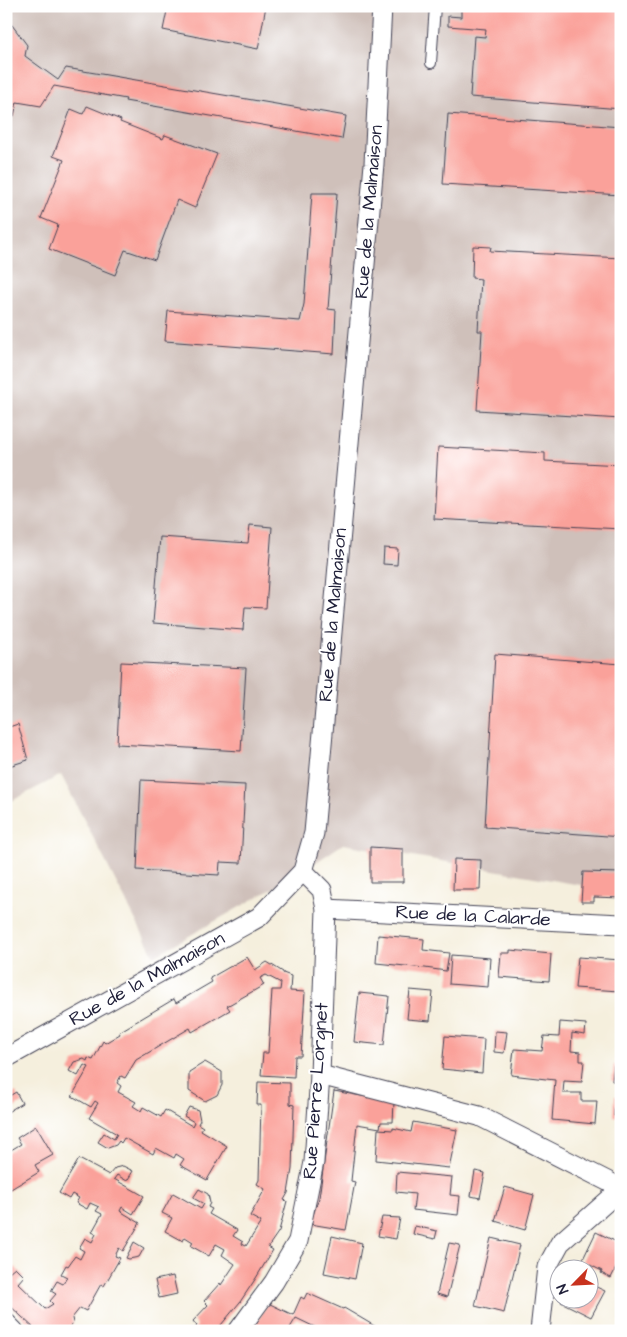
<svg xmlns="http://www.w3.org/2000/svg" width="627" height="1337" font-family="'Architects Daughter',sans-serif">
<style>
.industrial{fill:#cfc0ba}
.building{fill:#faa19a}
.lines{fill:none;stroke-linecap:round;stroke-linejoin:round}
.lane-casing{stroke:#424153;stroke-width:12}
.street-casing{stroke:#424153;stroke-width:21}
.lane{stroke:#fff;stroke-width:10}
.street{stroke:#fff;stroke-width:19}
.labels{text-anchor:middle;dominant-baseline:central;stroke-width:4;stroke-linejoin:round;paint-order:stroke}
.street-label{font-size:19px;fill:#22223b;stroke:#fff}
</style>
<rect width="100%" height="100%" fill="#fff"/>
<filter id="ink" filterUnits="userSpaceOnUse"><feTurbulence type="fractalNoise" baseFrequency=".02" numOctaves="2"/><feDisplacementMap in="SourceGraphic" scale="10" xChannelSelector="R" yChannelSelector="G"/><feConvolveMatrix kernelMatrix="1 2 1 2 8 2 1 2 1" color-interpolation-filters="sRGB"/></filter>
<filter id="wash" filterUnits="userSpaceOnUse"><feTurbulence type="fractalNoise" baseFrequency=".0096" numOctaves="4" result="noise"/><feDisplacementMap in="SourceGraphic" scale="20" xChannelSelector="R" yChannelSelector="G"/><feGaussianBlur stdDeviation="1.12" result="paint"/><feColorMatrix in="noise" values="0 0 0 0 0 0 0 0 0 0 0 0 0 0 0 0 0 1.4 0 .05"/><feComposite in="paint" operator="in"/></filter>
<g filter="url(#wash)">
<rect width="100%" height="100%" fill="#f5efdd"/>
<polygon class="industrial" points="6,6 621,6 621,892 343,844 303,871 154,956 61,775 6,804"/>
<g id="blocks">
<g class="building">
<polygon points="168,6 266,6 258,49 163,30"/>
<polygon points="461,6 579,6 579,7 621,11 621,109 470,97 474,36 485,37 486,29 448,26 448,16 461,17"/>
<polygon points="6,23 12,25 27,45 25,56 58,80 66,68 346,116 342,139 125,101 126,99 54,86 41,106 17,102 14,116 6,121"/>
<polygon points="87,106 121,120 120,122 163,139 165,135 217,154 195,208 177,200 155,260 125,250 115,275 49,249 58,225 41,218 64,160 53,156 71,109 83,114"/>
<polygon points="448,114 621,127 621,195 443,184"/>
<polygon points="312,193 337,193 328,309 336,310 334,354 165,341 168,311 300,321 304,304"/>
<polygon points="473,246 491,247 490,251 621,258 621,419 477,410 482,331 478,331 481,279 472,278"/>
<polygon points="438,447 545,453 545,461 621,465 621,529 434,519"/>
<polygon points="250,525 272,527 266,608 245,607 243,630 153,623 160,537 248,543"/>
<polygon points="384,548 398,549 397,565 383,564"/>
<polygon points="495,654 621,664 621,837 485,827"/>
<polygon points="121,662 246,668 241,751 117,744"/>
<polygon points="18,724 28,760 6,767 6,728"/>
<polygon points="141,780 245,785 241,863 220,862 219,875 137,870"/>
<polygon points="370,847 403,849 403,882 370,882"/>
<polygon points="454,859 481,860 480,890 453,890"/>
<polygon points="583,872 621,873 621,898 594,897 594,902 581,902"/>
<polygon points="378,935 424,939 423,950 449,953 446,971 425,968 376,963"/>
<polygon points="510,950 551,954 549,981 499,977 501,953 510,953"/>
<polygon points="451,955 490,958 488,987 449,984"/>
<polygon points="247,957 255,970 267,962 283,972 283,973 291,976 290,991 305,992 301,1056 295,1056 294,1077 261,1075 263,1053 268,1053 272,990 280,990 281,983 266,975 260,978 264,985 227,1006 230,1010 192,1032 190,1028 136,1060 125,1078 121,1076 117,1083 121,1086 118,1092 136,1102 133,1106 141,1111 143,1107 161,1117 165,1110 192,1126 194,1122 184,1116 189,1107 198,1110 200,1120 198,1124 203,1127 201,1130 227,1146 207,1180 180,1165 184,1159 176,1154 174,1158 156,1148 153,1154 124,1138 121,1143 119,1141 116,1145 108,1148 98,1142 104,1133 114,1139 117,1134 89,1118 98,1103 95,1101 91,1107 72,1096 89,1067 84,1065 78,1076 69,1071 74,1062 84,1059 87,1061 88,1058 93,1060 103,1041 105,1043 120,1034 119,1032 174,999 176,1003 212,982 210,978"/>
<polygon points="578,957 621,960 619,991 575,988"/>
<polygon points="410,990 433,992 430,1021 407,1019"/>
<polygon points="359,993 389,996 384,1045 354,1042"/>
<polygon points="560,1022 586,1024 585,1035 572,1033 571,1051 580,1052 580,1061 584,1061 582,1082 564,1081 563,1093 581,1093 581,1101 597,1101 595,1124 552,1120 555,1080 511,1075 514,1049 542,1051 544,1036 559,1037"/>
<polygon points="495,1031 507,1032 504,1053 494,1052"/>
<polygon points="445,1036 484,1039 482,1073 442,1069"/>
<polygon points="205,1062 222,1072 222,1085 217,1095 205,1101 189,1091 189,1072"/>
<polygon points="614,1065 621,1066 621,1082 612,1081"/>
<polygon points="258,1082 290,1083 290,1104 294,1105 292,1169 288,1193 284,1200 287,1201 279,1231 268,1247 273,1250 256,1278 240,1302 216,1331 192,1331 197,1326 193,1321 208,1305 204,1301 220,1283 221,1285 235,1264 222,1255 225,1249 216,1244 209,1256 191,1246 193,1242 185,1237 183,1241 165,1231 172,1218 162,1213 173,1193 201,1209 204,1204 193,1198 199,1189 208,1194 210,1203 208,1207 212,1209 209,1214 237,1230 233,1236 243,1242 242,1244 246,1246 261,1222 250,1216 265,1189 257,1184 259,1180 261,1105 257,1105"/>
<polygon points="334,1091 394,1102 393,1122 381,1122 380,1128 357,1124 351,1181 355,1182 346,1230 310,1224 319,1198"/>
<polygon points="16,1092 22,1103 6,1113 6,1098"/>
<polygon points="615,1096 621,1096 621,1117 614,1116"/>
<polygon points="413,1122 457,1130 449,1168 376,1160 378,1129 393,1130 393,1128 411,1132"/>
<polygon points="36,1126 53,1155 35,1165 39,1172 6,1192 6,1153 21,1144 17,1138"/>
<polygon points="79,1159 109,1175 115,1168 123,1166 133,1171 127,1181 117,1175 114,1179 144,1196 133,1214 122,1207 120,1211 140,1223 123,1251 119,1248 115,1256 120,1258 104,1286 101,1284 86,1311 80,1308 72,1318 73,1323 66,1331 37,1331 6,1302 6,1270 9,1272 15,1267 24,1276 18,1283 45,1309 53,1304 50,1301 56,1294 51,1291 57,1281 63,1284 67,1277 61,1274 66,1265 68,1266 75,1256 80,1259 84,1251 79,1248 85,1238 92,1242 96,1234 92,1232 102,1214 96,1211 99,1207 90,1203 87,1209 76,1203 79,1198 72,1194 69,1199 59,1193"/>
<polygon points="475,1171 485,1173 480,1198 471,1196"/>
<polygon points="397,1172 452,1177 450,1195 460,1196 458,1215 413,1210 415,1194 396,1192"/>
<polygon points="505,1187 534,1195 525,1230 495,1221"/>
<polygon points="382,1217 400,1218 396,1239 378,1236"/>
<polygon points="415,1226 437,1231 435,1239 413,1234"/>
<polygon points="596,1232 621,1244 621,1258 611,1278 601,1273 602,1271 582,1261"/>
<polygon points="332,1236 362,1243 355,1279 324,1273"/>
<polygon points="491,1238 520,1245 504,1313 475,1306"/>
<polygon points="134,1242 144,1248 139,1257 129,1259 126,1258"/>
<polygon points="449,1243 460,1245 447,1297 437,1294"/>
<polygon points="173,1276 177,1294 159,1298 155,1280"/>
<polygon points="590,1284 605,1291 591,1317 561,1302 562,1300 590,1300"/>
<polygon points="307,1293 343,1309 344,1308 383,1331 323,1331 296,1318 288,1331 252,1331 268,1303 293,1315 301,1297 304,1299"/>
</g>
</g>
</g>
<g filter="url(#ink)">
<use href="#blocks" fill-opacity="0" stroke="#424153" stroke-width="1"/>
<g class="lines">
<g class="lane-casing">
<polyline id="lane" points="431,63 435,6"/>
</g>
<g class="street-casing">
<g id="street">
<polyline points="326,909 621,924"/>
<polyline points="6,1058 259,917 303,871 314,833 374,164 382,6"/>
<polyline points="320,1075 479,1116 621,1188"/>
<polyline points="6,1323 14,1331"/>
<polyline points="238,1331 274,1282 298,1241 314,1162 320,1075 326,909 322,890 303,871"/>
<polyline points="540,1331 547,1267 560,1243 621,1189"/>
</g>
</g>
<use href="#lane" class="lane"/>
<use href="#street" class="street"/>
</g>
</g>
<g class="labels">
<g class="street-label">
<text transform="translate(369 212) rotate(-85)">Rue de la Malmaison</text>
<text transform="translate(333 615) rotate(-85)">Rue de la Malmaison</text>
<text transform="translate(473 916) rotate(3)">Rue de la Calarde</text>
<text transform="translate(147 979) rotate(-29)">Rue de la Malmaison</text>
<text transform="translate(316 1091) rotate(-86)">Rue Pierre Lorgnet</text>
</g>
</g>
<rect width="627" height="1337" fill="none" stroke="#fff" stroke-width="25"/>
<g transform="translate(574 1284) rotate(246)"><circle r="24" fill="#ffffff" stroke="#a7a7b1"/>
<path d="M0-4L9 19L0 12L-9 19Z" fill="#c8321e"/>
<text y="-8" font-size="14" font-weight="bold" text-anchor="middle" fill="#22223b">N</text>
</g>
</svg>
